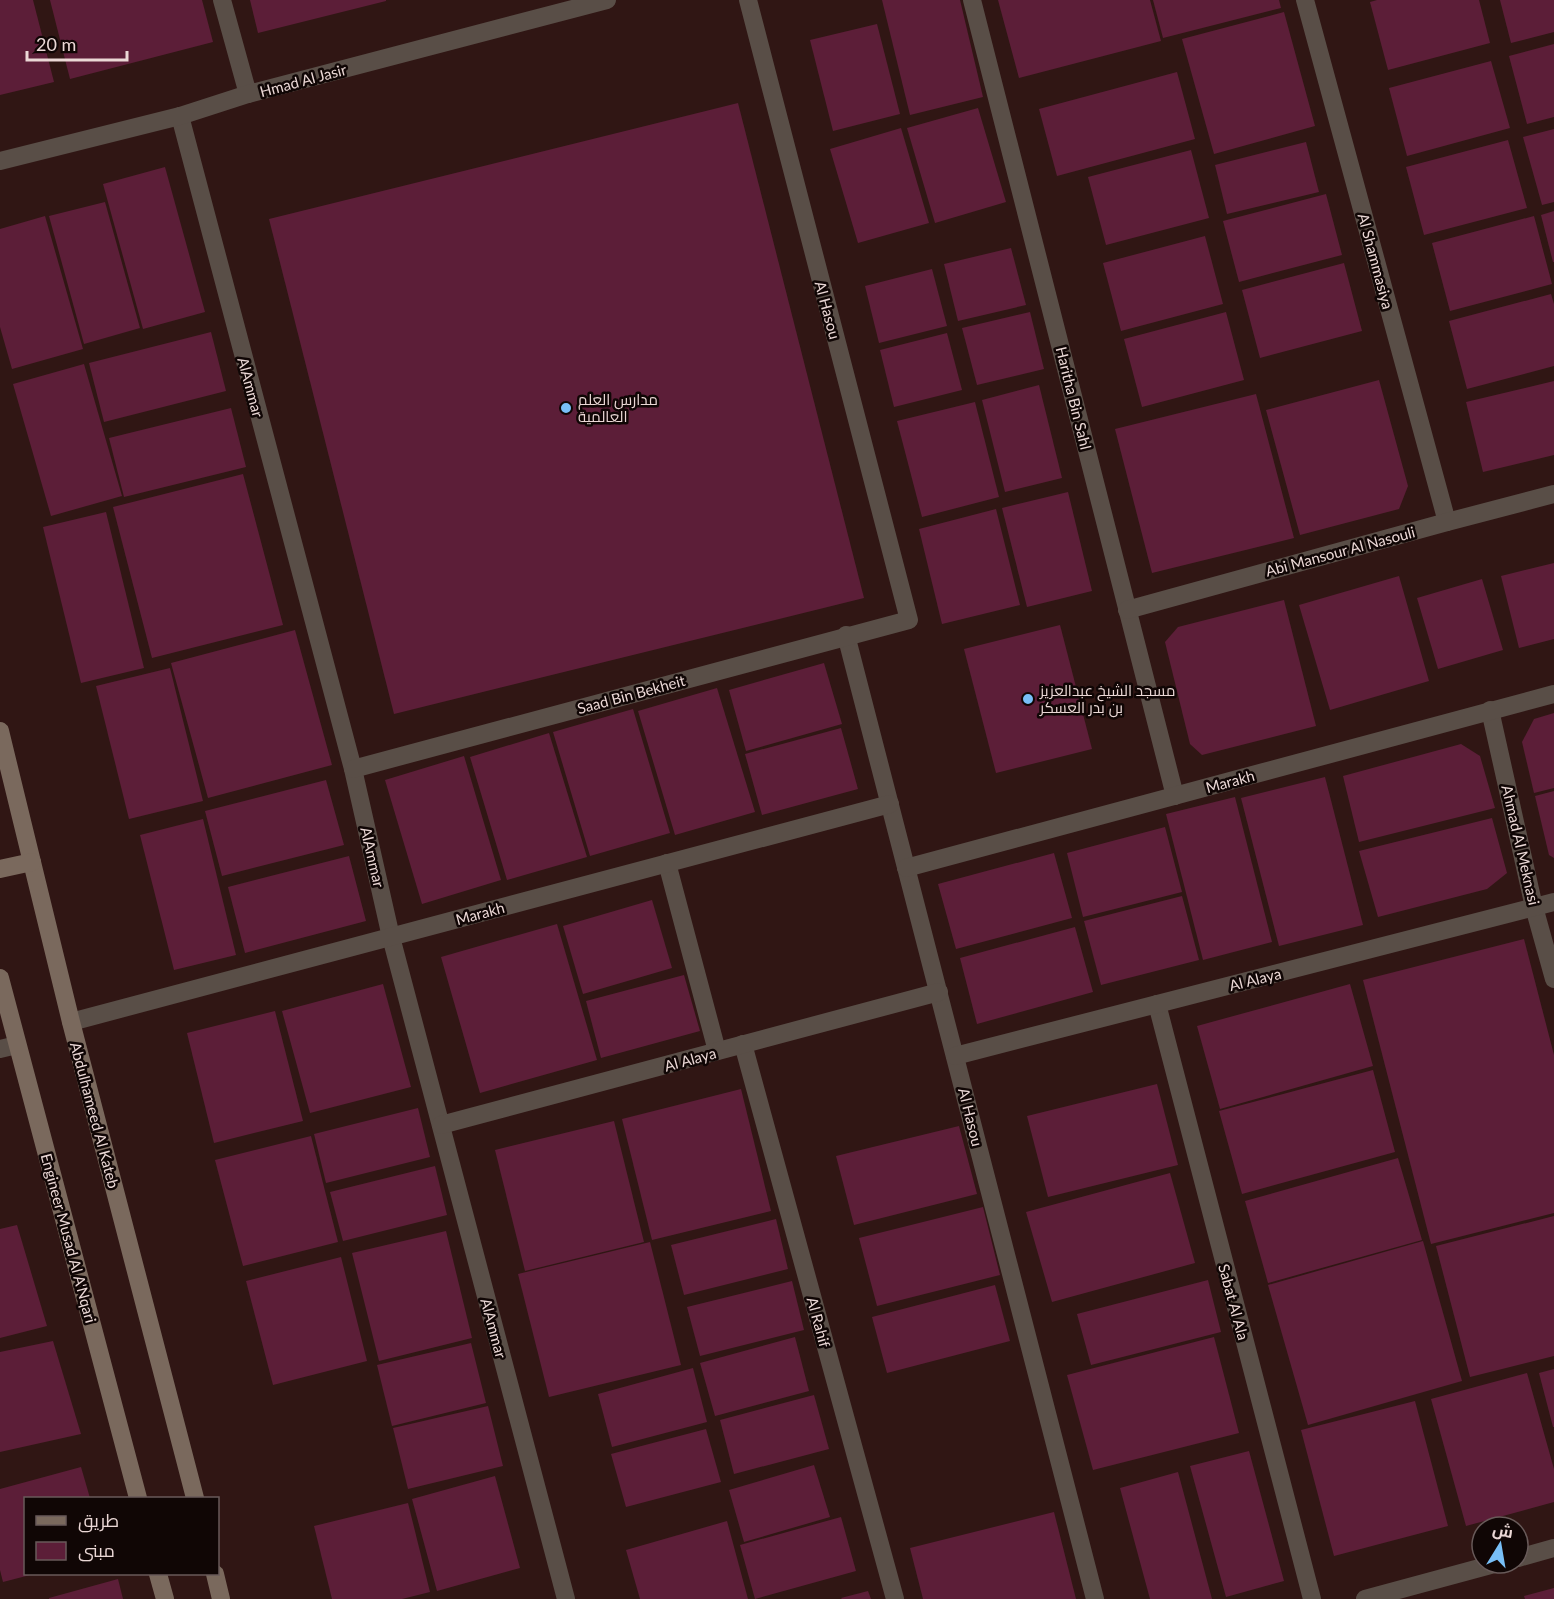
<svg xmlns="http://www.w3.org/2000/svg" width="1554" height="1599" font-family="Lato,Cairo,sans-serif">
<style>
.building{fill:#5c1e38}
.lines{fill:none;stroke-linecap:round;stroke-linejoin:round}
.street{stroke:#594e47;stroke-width:18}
.secondary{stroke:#7a695d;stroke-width:18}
.poi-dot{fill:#78bff7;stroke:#100605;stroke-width:2}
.labels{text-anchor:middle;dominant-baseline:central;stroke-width:5;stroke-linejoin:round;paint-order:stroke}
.street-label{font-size:15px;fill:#ebd8d6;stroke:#100605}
.poi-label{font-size:15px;fill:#ebd8d6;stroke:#100605;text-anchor:start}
</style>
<rect width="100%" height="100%" fill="#301614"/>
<g class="building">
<polygon points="0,0 33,0 54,82 0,95"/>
<polygon points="50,0 202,0 213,42 70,79"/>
<polygon points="250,0 386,0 386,1 258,33"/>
<polygon points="882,0 960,0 983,97 910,115"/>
<polygon points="998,0 1150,0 1161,41 1019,78"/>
<polygon points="1153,0 1279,0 1281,8 1163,38"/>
<polygon points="1377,0 1479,0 1490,43 1388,70 1370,2"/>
<polygon points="1500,0 1554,0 1554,32 1511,43"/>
<polygon points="1284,12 1315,126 1214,154 1182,39"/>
<polygon points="877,24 900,114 833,131 810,40"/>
<polygon points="1554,44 1554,117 1527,124 1509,56"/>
<polygon points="1491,61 1510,128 1407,156 1389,88"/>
<polygon points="1177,72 1195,139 1057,176 1039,109"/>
<polygon points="738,103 864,598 394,714 269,219"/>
<polygon points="978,108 1006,202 935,223 907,128"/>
<polygon points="901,128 929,223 858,243 830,149"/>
<polygon points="1554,129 1554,202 1542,205 1523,137"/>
<polygon points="1508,140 1527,208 1424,235 1406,167"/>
<polygon points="1306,142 1319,192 1227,214 1215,165"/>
<polygon points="1191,150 1209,218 1106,245 1088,177"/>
<polygon points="165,167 205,312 143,329 103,184"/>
<polygon points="1326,194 1342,255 1239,282 1223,221"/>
<polygon points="105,202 140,328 84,344 49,216"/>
<polygon points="1554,211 1554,262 1553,262 1541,215"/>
<polygon points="45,216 83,349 12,369 0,327 0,229"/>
<polygon points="1534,216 1552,284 1450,311 1432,243"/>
<polygon points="1205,236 1223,304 1121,331 1103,263"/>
<polygon points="1011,248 1026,305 958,321 944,264"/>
<polygon points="1344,263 1362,331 1260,358 1242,290"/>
<polygon points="932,269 947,326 879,343 865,286"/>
<polygon points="1551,294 1554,304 1554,366 1467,389 1449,321"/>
<polygon points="1030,312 1044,369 977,385 962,328"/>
<polygon points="1226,312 1244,380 1142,407 1124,339"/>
<polygon points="211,332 226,391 104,422 89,363"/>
<polygon points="947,333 962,390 894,407 880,350"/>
<polygon points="84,364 122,496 51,516 13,384"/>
<polygon points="1379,380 1408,486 1399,509 1300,535 1266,410"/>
<polygon points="1554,381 1554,455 1483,472 1466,402"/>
<polygon points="1039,385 1062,478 1005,492 982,400"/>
<polygon points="1256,394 1294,538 1152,573 1115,429"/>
<polygon points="975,402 999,497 922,517 897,421"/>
<polygon points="231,408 246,467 124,497 109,438"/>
<polygon points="243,474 283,625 152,658 113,507"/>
<polygon points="1068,492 1092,591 1027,607 1002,508"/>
<polygon points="996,509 1020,605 942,624 919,529"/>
<polygon points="106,512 144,668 81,683 43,527"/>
<polygon points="1554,563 1554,639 1519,648 1501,576"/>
<polygon points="1399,576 1429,681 1330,710 1299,605"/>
<polygon points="1482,579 1503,650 1438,669 1417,598"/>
<polygon points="1284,600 1316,726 1202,755 1190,744 1165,642 1178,627"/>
<polygon points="1060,625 1092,749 996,773 964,649"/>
<polygon points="295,630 332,765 208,798 171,663"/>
<polygon points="824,663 842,724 746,751 729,690"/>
<polygon points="170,668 203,801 129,819 96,686"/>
<polygon points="717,688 755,812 675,835 638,711"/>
<polygon points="633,709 670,833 590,856 553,732"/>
<polygon points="1554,713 1554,788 1534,793 1522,742 1534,719"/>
<polygon points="841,728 858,789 762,815 745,754"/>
<polygon points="549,733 587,857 507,880 470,757"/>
<polygon points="1461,744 1480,756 1495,808 1359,842 1343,776"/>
<polygon points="464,756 501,880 422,904 385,780"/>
<polygon points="1325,777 1363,925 1279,946 1241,798"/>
<polygon points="326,780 344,845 222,876 205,811"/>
<polygon points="1554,791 1554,858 1549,855 1535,796"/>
<polygon points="1235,797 1272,942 1203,960 1166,814"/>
<polygon points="1492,818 1507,873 1487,889 1378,917 1359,851"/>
<polygon points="203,819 236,955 174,970 140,835"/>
<polygon points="1165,827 1182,892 1083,917 1067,853"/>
<polygon points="1054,853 1072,918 956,949 938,884"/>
<polygon points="349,856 366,921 245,953 228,887"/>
<polygon points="1182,896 1199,960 1101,985 1084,921"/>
<polygon points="652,900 672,968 583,994 563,926"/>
<polygon points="557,924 597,1060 480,1093 441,957"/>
<polygon points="1075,927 1093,992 977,1024 960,958"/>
<polygon points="1524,939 1554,1055 1554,1213 1431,1244 1363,980"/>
<polygon points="684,975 700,1031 601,1058 586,1001"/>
<polygon points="383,984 411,1087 310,1113 282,1011"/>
<polygon points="1350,984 1373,1066 1220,1109 1197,1026"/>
<polygon points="275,1011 303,1121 214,1143 187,1033"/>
<polygon points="1373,1070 1395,1152 1242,1194 1219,1111"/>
<polygon points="1157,1084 1178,1165 1048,1197 1027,1116"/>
<polygon points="741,1089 771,1211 652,1240 622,1119"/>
<polygon points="418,1108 430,1157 326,1183 314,1134"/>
<polygon points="614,1121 644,1242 525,1271 495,1150"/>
<polygon points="959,1126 977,1194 854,1225 836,1156"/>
<polygon points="311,1136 338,1242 243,1266 215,1160"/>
<polygon points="1398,1158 1422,1240 1268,1283 1245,1201"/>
<polygon points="435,1166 447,1215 343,1241 330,1192"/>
<polygon points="1170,1173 1195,1263 1052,1302 1026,1212"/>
<polygon points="983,1207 1000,1275 877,1306 859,1238"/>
<polygon points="1554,1216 1554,1356 1470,1377 1436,1246"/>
<polygon points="776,1219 788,1269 684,1295 671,1245"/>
<polygon points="17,1225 47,1326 0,1338 0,1229"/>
<polygon points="446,1231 472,1338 379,1361 352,1253"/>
<polygon points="1423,1241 1462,1381 1308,1425 1268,1285"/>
<polygon points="650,1242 681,1365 549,1397 518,1274"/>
<polygon points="341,1257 367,1361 273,1385 246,1281"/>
<polygon points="1208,1280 1221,1332 1091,1365 1077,1314"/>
<polygon points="792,1281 804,1330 700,1356 687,1307"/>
<polygon points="995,1285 1010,1341 887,1373 872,1317"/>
<polygon points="795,1337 809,1391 715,1416 700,1363"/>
<polygon points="1214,1337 1239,1433 1093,1470 1067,1375"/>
<polygon points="53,1341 81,1434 0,1452 0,1352"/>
<polygon points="471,1343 486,1403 392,1426 377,1365"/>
<polygon points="693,1368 707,1422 612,1447 598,1394"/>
<polygon points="1554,1369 1554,1427 1553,1427 1539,1373"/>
<polygon points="1527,1373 1554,1469 1554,1502 1466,1526 1431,1399"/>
<polygon points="814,1395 829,1449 734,1474 720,1420"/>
<polygon points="1415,1401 1448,1526 1334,1556 1301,1430"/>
<polygon points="488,1406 503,1466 408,1489 393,1428"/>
<polygon points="706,1429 721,1482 626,1507 611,1454"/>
<polygon points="1249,1451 1284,1581 1226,1597 1190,1466"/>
<polygon points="814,1465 830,1517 744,1542 729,1490"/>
<polygon points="81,1467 90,1498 26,1498 26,1574 34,1574 3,1582 0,1570 0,1489"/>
<polygon points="1178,1472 1212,1599 1150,1599 1120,1488"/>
<polygon points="495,1476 520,1568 437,1591 412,1499"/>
<polygon points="408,1503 430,1592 402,1599 332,1599 314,1526"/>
<polygon points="1054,1512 1076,1599 923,1599 910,1548"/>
<polygon points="841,1517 856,1571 755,1599 740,1545"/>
<polygon points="727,1521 748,1599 640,1599 626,1550"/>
<polygon points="118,1579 123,1599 49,1599 49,1598"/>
<polygon points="1554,1588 1554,1599 1525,1599 1524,1596"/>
<polygon points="868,1591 871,1599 842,1599 841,1598"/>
</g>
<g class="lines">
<g class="street">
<polyline points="222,0 248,94"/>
<polyline points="972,0 1175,796"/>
<polyline points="1305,0 1447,522"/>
<polyline points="180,116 353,769 391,937 566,1599"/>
<polyline points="0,161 180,116 248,94 607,0"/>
<polyline points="1127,610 1447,522 1554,494"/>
<polyline points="846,635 1095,1599"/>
<polyline points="1490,710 1534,907 1554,979"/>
<polyline points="353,769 909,620 748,0"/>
<polyline points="667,863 717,1051"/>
<polyline points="906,868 1554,694"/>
<polyline points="1157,1004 1312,1599"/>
<polyline points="71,1022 890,804"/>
<polyline points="743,1044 895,1599"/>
<polyline points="0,1049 17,1045"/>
<polyline points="955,1056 1554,902"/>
<polyline points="441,1125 939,992"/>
<polyline points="1518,1558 1554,1548"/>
<polyline points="1365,1599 1498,1563"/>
</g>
<g class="secondary">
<polyline points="0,731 71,1022 195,1498"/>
<polyline points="0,869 32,862"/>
<polyline points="0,978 138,1498"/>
<polyline points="158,1574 165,1599"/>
<polyline points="215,1574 221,1599"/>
</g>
</g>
<g class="poi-dot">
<circle cx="566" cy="408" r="6"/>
<circle cx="1028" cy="699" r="6"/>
</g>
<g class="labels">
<g class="street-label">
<text transform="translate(303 80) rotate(-15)">Hmad Al Jasir</text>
<text transform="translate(1376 261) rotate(75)">Al Shammasiya</text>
<text transform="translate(828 310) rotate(75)">Al Hasou</text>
<text transform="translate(251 387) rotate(75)">AlAmmar</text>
<text transform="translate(1074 398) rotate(76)">Haritha Bin Sahl</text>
<text transform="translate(1340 551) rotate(-15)">Abi Mansour Al Nasouli</text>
<text transform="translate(631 694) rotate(-15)">Saad Bin Bekheit</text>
<text transform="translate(1230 781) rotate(-15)">Marakh</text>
<text transform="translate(1521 845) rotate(77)">Ahmad Al Meknasi</text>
<text transform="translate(373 857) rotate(77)">AlAmmar</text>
<text transform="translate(480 913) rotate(-15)">Marakh</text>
<text transform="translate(1255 979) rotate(-14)">Al Alaya</text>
<text transform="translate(690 1059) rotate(-15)">Al Alaya</text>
<text transform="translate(95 1115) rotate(75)">Abdulhameed Al Kateb</text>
<text transform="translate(971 1117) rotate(76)">Al Hasou</text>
<text transform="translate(69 1238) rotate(75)">Engineer Musad Al A'Nqari</text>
<text transform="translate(1234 1302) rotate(75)">Sabat Al Ala</text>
<text transform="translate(819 1322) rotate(75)">Al Rahif</text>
<text transform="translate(494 1328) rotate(75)">AlAmmar</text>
</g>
<g class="poi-label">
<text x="578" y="399">مدارس العلم<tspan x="578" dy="17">العالمية</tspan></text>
<text x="1040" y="690">مسجد الشيخ عبدالعزيز<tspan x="1040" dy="17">بن بدر العسكر</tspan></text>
</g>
</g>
<rect x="24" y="1497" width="195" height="78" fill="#100605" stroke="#685a59" stroke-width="1.5"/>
<rect x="36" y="1516" width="30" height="9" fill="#7a695d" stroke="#685a59" stroke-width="1.5"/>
<text x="78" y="1527" font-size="18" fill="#ebd8d6">طريق</text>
<rect x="36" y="1542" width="30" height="18" fill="#5c1e38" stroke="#685a59" stroke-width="1.5"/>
<text x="78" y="1557" font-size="18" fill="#ebd8d6">مبنى</text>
<g transform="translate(1500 1545) rotate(11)"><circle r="28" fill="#100605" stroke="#685a59" stroke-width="1.5"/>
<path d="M0-4.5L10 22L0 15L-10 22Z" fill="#78bff7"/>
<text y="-9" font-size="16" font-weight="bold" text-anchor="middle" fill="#ebd8d6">ش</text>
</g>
<path d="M27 51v9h100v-9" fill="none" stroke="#ebd8d6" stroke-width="3"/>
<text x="36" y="51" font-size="18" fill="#ebd8d6" stroke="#100605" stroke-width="4.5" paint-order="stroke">20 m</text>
</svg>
